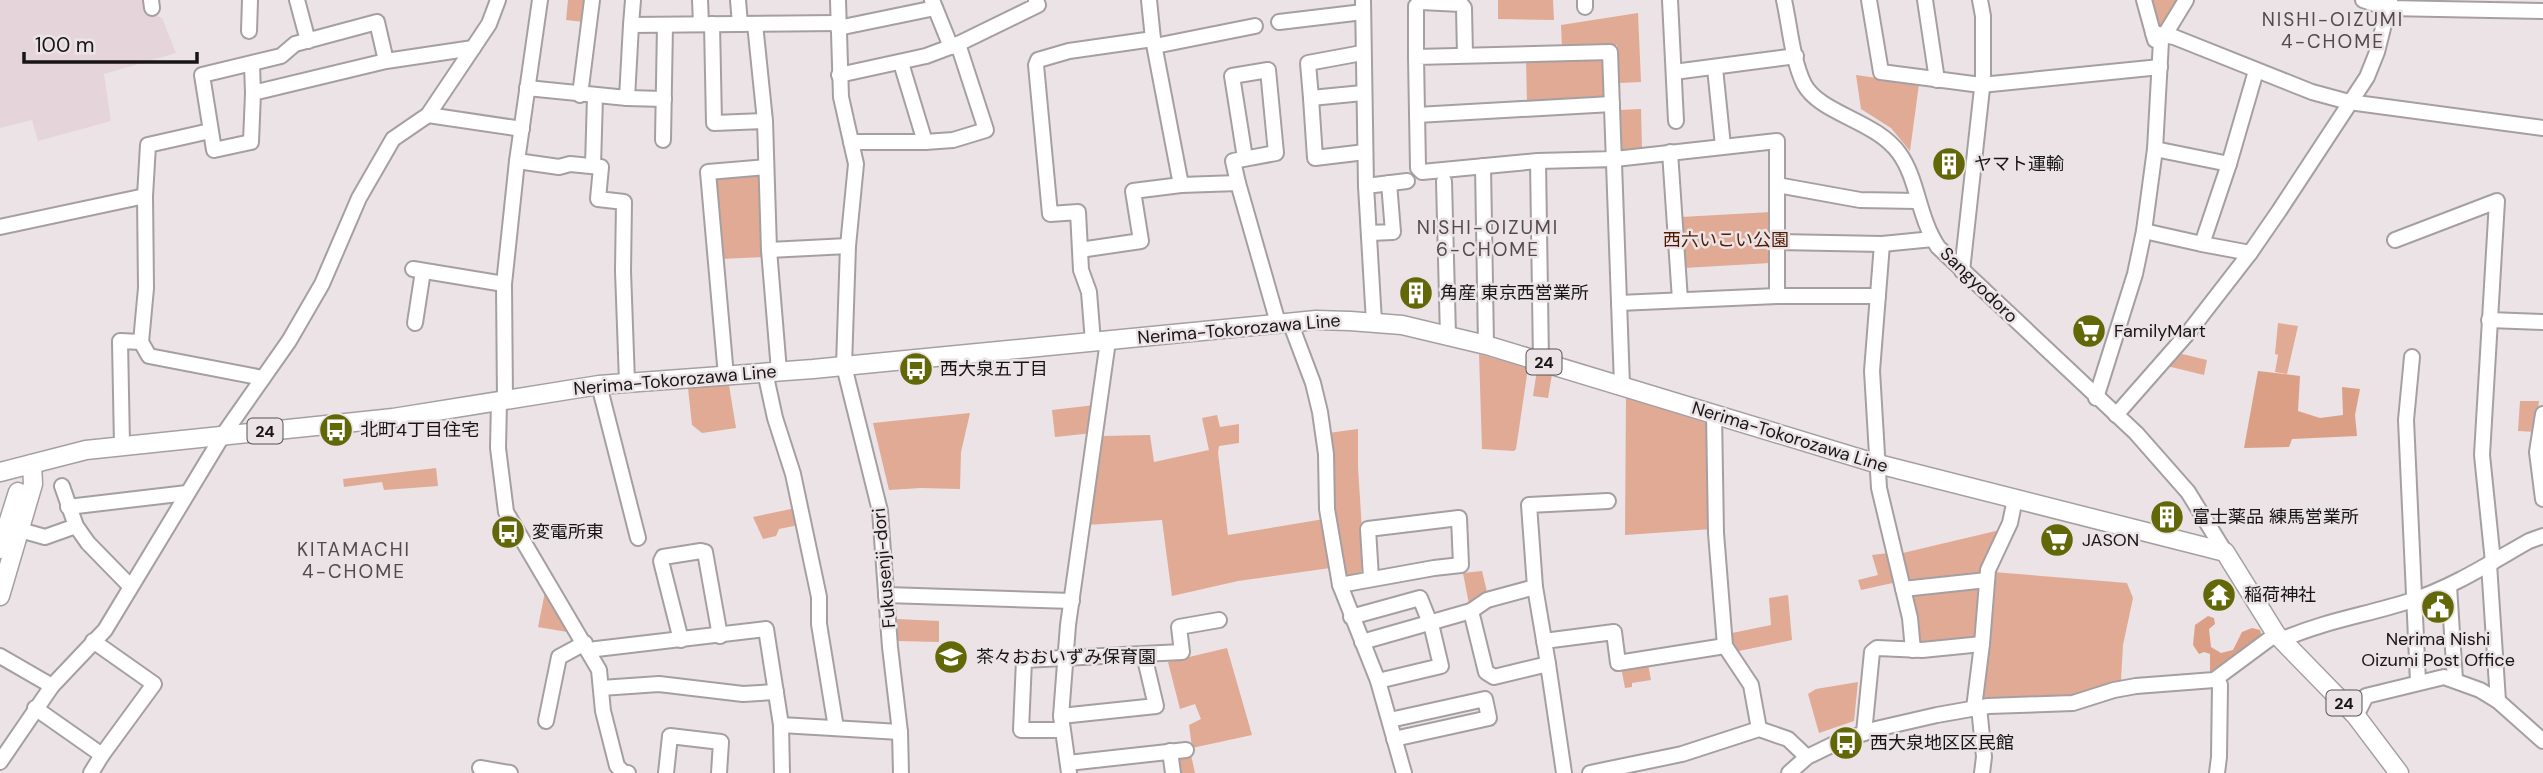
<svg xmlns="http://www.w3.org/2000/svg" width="2543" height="773" font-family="'DM Sans','Noto Sans JP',sans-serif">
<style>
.built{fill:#e5d5da}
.green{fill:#e1aa94}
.forest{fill:#db9f86}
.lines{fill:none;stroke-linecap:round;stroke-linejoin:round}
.minor-casing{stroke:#a69fa1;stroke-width:18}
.major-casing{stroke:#a69fa1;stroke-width:21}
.minor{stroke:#fff;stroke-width:14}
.major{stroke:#fff;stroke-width:18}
.labels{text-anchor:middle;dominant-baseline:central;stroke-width:5;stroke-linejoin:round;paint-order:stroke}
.shield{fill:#ebe3e5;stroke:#575354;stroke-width:2}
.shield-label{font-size:16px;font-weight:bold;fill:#181516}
.poi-label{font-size:18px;fill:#181516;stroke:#ebe3e5;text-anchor:start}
.park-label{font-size:18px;fill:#501a00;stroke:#ebe3e5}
.street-label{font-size:18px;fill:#181516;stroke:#ebe3e5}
.neighbourhood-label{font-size:19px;letter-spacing:2px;fill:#524b4d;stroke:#ebe3e5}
</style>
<rect width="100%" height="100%" fill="#ebe3e5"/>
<polygon class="built" points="0,0 146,0 149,12 162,18 176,53 104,74 111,121 38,141 32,120 0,128"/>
<g class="green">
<polygon points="568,0 587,0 584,22 566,20"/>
<polygon points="1498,0 1553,0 1554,20 1498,19"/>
<polygon points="2151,0 2179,0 2162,28 2158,26"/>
<polygon points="1638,13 1641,82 1619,83 1617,45 1562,47 1561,25"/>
<polygon points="1604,57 1605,99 1527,104 1526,59"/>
<polygon points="1856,75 1919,84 1910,151 1891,128 1861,109"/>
<polygon points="1641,109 1642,149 1624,152 1620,149 1620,110"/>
<polygon points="756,174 762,178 766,257 721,259 713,179 716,175"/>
<polygon points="1771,212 1770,263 1684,268 1681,217"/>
<polygon points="2278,323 2298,326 2287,374 2275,372 2278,355 2275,354"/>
<polygon points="2178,353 2207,360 2204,375 2167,366"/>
<polygon points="1479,354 1528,368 1516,449 1514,451 1482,449"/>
<polygon points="1537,370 1552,374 1548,398 1533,396"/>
<polygon points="729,385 736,428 702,433 692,425 688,388"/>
<polygon points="1626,397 1710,424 1712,529 1625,535"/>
<polygon points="2520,401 2539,401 2535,432 2518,431"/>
<polygon points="1095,405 1093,433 1055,437 1052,410"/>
<polygon points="970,413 961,452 960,489 921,488 889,490 873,423"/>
<polygon points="1217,415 1220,427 1239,424 1239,443 1219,446 1218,453 1228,535 1324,519 1330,568 1238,581 1172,596 1162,520 1087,525 1102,436 1150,435 1154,462 1209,450 1202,418"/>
<polygon points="1358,429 1358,467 1364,562 1360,575 1348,577 1340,570 1332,505 1328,433"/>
<polygon points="436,468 438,486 384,490 382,482 344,487 343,479"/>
<polygon points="796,508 799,525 779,529 776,536 763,539 753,517"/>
<polygon points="2000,530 1983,572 1979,575 1911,582 1906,580 1861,590 1858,580 1878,575 1872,555 1888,553 1890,556"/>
<polygon points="1482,571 1488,596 1469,604 1463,573"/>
<polygon points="1993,572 2127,583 2133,598 2123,645 2121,680 2073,698 1980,699"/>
<polygon points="546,587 573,633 538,627"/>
<polygon points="1977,588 1982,591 1975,639 1922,645 1917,642 1910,598 1913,594"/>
<polygon points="1788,595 1792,640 1734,652 1729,638 1732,633 1771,625 1769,598"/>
<polygon points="897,619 939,621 939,642 898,641"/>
<polygon points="1227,648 1252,735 1192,748 1189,725 1201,719 1195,704 1180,709 1168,662"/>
<polygon points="1648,664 1651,680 1632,683 1632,687 1625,688 1621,667"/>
<polygon points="1858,682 1854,721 1819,733 1808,694 1816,689"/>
<polygon points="1191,755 1195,773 1177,773 1176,761 1179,757"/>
</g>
<g class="forest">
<polygon points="2258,371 2300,376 2298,411 2320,418 2343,415 2342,387 2360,389 2355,415 2357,436 2292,439 2289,447 2244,448"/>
<polygon points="2208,616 2214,618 2215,624 2209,629 2211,647 2221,653 2233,650 2242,632 2252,628 2260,630 2262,636 2214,673 2210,674 2210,654 2204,652 2199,654 2193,645 2195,625"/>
</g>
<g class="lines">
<g class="minor-casing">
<g id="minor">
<polyline points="151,0 152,8"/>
<polyline points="297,0 308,41"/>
<polyline points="700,0 701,24"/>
<polyline points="738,0 740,24"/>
<polyline points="838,0 841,97 856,164 848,246 844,366 880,511 890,647 900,732 901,773"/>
<polyline points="932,0 951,47"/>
<polyline points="1149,0 1153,39 1181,185 1238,183 1278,323"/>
<polyline points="1363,0 1366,186 1374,322"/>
<polyline points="1585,0 1585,7"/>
<polyline points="1670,0 1676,121"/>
<path d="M1784,0c6,27 8,59 20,84 16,30 71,36 95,69 19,26 19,64 39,94l198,186 52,59 37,60"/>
<polyline points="1869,0 1881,72 1981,85 2160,67"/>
<polyline points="1925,0 1937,80"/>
<polyline points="2144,0 2155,40"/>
<polyline points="2363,0 2387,8 2543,11"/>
<polyline points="1279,22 1363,12"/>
<polyline points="712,24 714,123 765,121 769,250 779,371"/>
<polyline points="755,24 765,121"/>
<polyline points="631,25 633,0"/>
<polyline points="838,28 935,8"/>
<polyline points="249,31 250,0"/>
<polyline points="2153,33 2174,37 2312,92 2349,102 2543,128"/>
<polyline points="1155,46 1255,26"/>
<polyline points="1362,53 1308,63 1311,98 1363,93"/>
<polyline points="1416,57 1416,6 1421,2 1461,4 1464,8 1465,55"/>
<polyline points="386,61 377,22 295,44 281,56 202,75 214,150 251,142 253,93 386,61 473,48 489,24 498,0"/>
<polyline points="901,63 925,142 953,140 986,130 958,44"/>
<polyline points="252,64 253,93"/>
<polyline points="1715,68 1723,146"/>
<polyline points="1674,72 1796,56"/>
<polyline points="839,75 926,56 958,44 1038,5 1036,0"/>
<polyline points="527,88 627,98 631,25 838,23"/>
<polyline points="580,95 592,0"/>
<polyline points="627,98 664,99"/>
<polyline points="1311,98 1315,158 1365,152"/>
<polyline points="428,115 522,129"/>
<polyline points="1417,115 1612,104"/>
<polyline points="210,131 148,145 145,196 146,288 141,342 149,356 263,378"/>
<polyline points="663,140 665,25"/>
<polyline points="851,142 925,142"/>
<polyline points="2155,149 2229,164"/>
<polyline points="1670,152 1680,300"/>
<polyline points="517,161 559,167 570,164 601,167 598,199 624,202 623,271 627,382"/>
<polyline points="1538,161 1541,361"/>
<polyline points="593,166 595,96"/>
<polyline points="1483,166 1486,345"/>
<polyline points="1444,181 1448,336"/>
<polyline points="1238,183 1233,161 1276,153 1268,70 1232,76 1245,158"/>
<polyline points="1777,185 1860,200 1917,201"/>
<polyline points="1366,186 1407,181"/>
<polyline points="0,227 145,196"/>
<polyline points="2144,231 2202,244 2229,164 2256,71"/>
<polyline points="1369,233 1393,232 1389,183"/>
<polyline points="2395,240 2497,201 2482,455 2493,562"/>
<polyline points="1776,242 1882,244 1933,239"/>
<polyline points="1882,244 1872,371 1879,488 1910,618 1913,650"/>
<polyline points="2202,244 2250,253"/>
<polyline points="769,250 848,246"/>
<polyline points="1080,250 1141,241 1133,191 1181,185"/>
<polyline points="413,269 504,284"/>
<polyline points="1962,271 1983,79 1983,16 1980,0"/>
<polyline points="1619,303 1777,296 1878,296"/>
<polyline points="2489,320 2543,322"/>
<polyline points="1290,322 1313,383 1320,412 1326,454 1327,509 1340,585 1378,681 1404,773"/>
<polyline points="415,323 423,271"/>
<polyline points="1093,342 1089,292 1081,270 1078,212 1050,214 1036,65 1038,60 1069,51 1153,39"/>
<polyline points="2412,357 2406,420 2418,682"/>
<polyline points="765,372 775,418 793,474 819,597 819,624 836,728"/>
<polyline points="726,376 708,172 766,167"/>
<polyline points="599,385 638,538"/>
<polyline points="1622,385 1610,52 1416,57 1418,168 1422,172 1538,161 1615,159 1777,141 1777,296"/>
<polyline points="2096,398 2135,274 2144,231 2155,149 2161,41 2186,0"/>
<polyline points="505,400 504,284 517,161 540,0"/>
<polyline points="499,401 498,448 506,512 599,670 603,711 617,766 624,773 628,773"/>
<polyline points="1714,414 1716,533 1725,646 1751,685 1759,729"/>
<polyline points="2543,414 2537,452 2543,499"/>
<polyline points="2116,415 2188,333 2250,253 2279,211 2367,77 2377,52 2390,0"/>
<polyline points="122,445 120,341 141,342"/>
<polyline points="62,486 76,526 88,543 130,586"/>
<polyline points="68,507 187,493"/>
<polyline points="20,530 45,537 76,526"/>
<polyline points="2489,564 2498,701"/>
<polyline points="1340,585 1434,568 1461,565 1459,518 1368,529 1371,578"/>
<polyline points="2449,586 2455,680"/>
<polyline points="1903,589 1987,580"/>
<polyline points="886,595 1072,601"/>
<polyline points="1471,611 1487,600 1535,587"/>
<polyline points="1351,617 1420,598 1432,628 1441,666 1378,681"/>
<polyline points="681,640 661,561 663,557 701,551 705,552 720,636"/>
<path d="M2281,640c43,-19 85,-25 129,-39 43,-14 80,-38 119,-60l14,-5"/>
<polyline points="1544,641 1614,632 1618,663 1725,646"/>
<polyline points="1362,642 1471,611 1486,672 1494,677 1548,664 1564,773"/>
<polyline points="588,650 766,629 781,725 782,773"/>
<polyline points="0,656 52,686"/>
<polyline points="1548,664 1535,587 1529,505 1608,501"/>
<polyline points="601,688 659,684 743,694 776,692"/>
<polyline points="1979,707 1984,757 1982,773"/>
<polyline points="35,708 102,755"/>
<polyline points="1974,708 1982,644 1988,570 2010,523 2015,499"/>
<polyline points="1061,716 1156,706 1144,655"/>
<polyline points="2356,716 2366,696 2444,677 2480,690 2498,701 2543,741"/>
<polyline points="1390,720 1485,699 1489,718 1394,739"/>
<polyline points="546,721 559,657 585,643"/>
<polyline points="781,725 900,732"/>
<polyline points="1062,730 1021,730 1024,660 1182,652 1179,627 1219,620"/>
<polyline points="1864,733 1872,652 1877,648 1922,650 1982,644"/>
<polyline points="1170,751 1173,773"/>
<polyline points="0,762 52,686 105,630 223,435 289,341 322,284 359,198 393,139 428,115 473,48"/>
<polyline points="1068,763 1186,750"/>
<polyline points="480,768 510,773"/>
<polyline points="91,773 102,755 154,684 93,641"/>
<polyline points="666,773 670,736 721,742 719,773"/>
<polyline points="1069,773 1061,716 1068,625 1108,341"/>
<polyline points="1590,773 1682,754 1759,729 1788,739 1807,757"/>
<polyline points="1789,773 1807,757 1836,743 1876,729 1937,715 1988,706 2073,703 2114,690 2136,686 2214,680 2276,634"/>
<polyline points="2217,773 2219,757 2220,685 2217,679"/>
</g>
</g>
<g class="major-casing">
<g id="major">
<polyline points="0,472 86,450 393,418 599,385 813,369 1316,320 1350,321 1402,325 1486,345 1878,464 2225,552 2276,634 2356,716 2399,773"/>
<polyline points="0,549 18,492"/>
<polyline points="0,596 33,484 32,464"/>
</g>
</g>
<use href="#minor" class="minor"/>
<use href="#major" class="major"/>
</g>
<defs>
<g id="building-disc" transform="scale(1.75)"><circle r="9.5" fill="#626807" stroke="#ebe3e5"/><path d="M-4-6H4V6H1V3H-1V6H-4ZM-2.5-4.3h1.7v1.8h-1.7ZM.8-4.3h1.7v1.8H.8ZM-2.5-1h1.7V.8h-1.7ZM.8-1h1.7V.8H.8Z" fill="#fff"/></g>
<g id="supermarket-disc" transform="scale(1.75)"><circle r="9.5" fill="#626807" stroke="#ebe3e5"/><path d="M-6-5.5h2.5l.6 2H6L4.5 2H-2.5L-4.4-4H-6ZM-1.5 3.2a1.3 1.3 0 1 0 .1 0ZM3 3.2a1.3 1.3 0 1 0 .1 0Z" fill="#fff"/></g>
<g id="bus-disc" transform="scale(1.75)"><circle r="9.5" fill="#626807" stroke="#ebe3e5"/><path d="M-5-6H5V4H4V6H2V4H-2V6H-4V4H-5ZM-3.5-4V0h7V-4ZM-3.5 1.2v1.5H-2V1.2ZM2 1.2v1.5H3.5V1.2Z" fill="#fff"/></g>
<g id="temple-disc" transform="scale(1.75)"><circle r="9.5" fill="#626807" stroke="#ebe3e5"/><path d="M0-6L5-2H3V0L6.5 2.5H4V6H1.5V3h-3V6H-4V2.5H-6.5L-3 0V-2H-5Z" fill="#fff"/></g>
<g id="civic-disc" transform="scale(1.75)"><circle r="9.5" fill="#626807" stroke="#ebe3e5"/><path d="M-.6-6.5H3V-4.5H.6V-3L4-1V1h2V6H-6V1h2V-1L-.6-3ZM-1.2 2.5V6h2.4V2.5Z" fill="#fff"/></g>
<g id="school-disc" transform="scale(1.75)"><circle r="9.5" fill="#626807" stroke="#ebe3e5"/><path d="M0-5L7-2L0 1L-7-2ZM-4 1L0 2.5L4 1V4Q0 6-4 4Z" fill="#fff"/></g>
</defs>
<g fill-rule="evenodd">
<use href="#building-disc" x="1949" y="164"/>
<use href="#building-disc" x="1416" y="293"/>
<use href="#supermarket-disc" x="2089" y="331"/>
<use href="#bus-disc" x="916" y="369"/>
<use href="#bus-disc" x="336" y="430"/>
<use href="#building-disc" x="2167" y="517"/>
<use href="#bus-disc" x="508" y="532"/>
<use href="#supermarket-disc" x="2057" y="540"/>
<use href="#temple-disc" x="2219" y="595"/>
<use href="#civic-disc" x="2438" y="607"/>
<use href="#school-disc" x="951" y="657"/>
<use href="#bus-disc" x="1846" y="743"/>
</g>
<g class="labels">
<g class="shield">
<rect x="1526.5" y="349.5" width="35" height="25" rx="5"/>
<rect x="247.5" y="418.5" width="35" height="25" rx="5"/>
<rect x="2326.5" y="690.5" width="35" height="25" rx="5"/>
</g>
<g class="shield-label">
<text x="1544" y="362">24</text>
<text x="265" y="431">24</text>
<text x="2344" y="703">24</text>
</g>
<g class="poi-label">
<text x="1974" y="164">ヤマト運輸</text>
<text x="1440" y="293">角産 東京西営業所</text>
<text x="2114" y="331">FamilyMart</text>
<text x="940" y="369">西大泉五丁目</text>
<text x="360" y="430">北町4丁目住宅</text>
<text x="2192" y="517">富士薬品 練馬営業所</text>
<text x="532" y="532">変電所東</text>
<text x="2082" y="540">JASON</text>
<text x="2244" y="595">稲荷神社</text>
<text x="2438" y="639" text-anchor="middle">Nerima Nishi<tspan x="2438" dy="21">Oizumi Post Office</tspan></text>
<text x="976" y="657">茶々おおいずみ保育園</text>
<text x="1870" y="743">西大泉地区区民館</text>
</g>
<g class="park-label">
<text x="1726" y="240">西六いこい公園</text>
</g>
<g class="street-label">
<text transform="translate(1979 285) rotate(44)">Sangyodoro</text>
<text transform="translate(1239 329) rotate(-5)">Nerima-Tokorozawa Line</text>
<text transform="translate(675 380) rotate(-5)">Nerima-Tokorozawa Line</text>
<text transform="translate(1790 437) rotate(17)">Nerima-Tokorozawa Line</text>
<text transform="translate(884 568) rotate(-95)">Fukusenji-dori</text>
</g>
<g class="neighbourhood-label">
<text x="2333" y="19">NISHI-OIZUMI<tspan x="2333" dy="22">4-CHOME</tspan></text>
<text x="1488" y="227">NISHI-OIZUMI<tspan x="1488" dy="22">6-CHOME</tspan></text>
<text x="354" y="549">KITAMACHI<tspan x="354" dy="22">4-CHOME</tspan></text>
</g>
</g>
<path d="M24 52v10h173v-10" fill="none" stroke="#181516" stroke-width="3.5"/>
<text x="35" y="52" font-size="21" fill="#181516" stroke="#ebe3e5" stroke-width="5" paint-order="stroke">100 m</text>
</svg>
